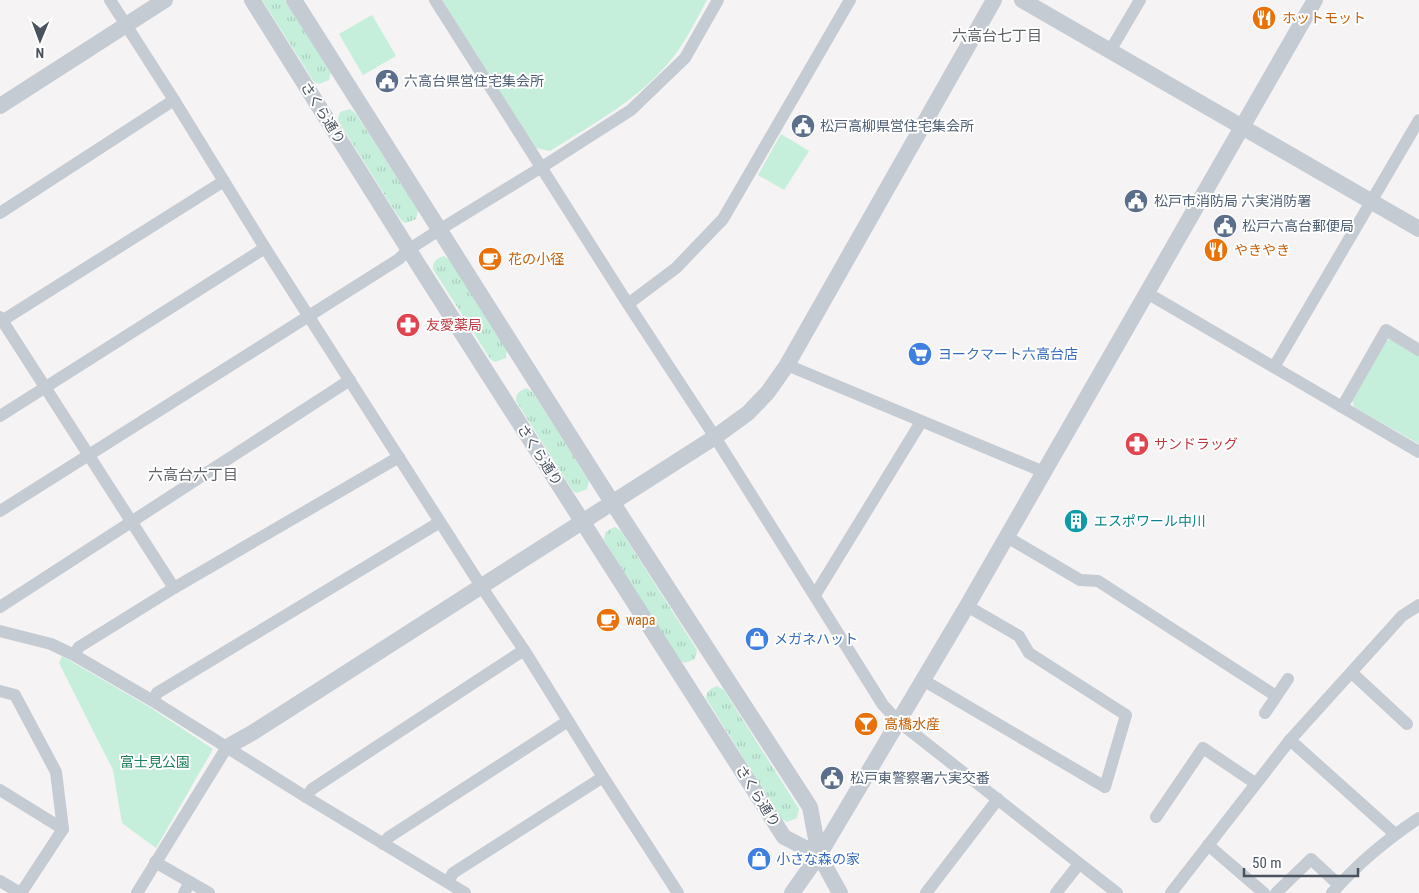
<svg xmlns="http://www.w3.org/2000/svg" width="1419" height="893" font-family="'Roboto Condensed','Noto Sans JP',sans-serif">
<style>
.grass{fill:url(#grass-tufts)}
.park{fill:#c5eedb}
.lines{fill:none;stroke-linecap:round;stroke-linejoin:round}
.minor{stroke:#c5cbd3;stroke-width:12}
.tertiary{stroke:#c5cbd3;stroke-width:16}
.labels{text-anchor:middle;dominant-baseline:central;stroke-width:4;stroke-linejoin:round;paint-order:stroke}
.food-label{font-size:14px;fill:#c56008;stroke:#fff;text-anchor:start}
.service-label{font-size:14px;fill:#4e5e75;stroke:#fff;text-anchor:start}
.street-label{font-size:14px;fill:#4b535f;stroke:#fff}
.health-label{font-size:14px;fill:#be3a42;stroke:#fff;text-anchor:start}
.shop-label{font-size:14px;fill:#366cbe;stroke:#fff;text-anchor:start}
.culture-label{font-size:14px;fill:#0d838f;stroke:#fff;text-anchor:start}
.park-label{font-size:14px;fill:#1d7f5b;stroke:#fff}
.neighbourhood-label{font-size:15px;fill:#5f6267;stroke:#fff}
</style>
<defs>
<pattern id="grass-tufts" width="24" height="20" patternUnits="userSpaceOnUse" patternTransform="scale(1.25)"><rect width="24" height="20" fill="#c5eedb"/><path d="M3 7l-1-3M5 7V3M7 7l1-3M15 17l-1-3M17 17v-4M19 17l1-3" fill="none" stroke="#abcebe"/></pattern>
</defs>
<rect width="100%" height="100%" fill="#f5f3f3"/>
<g class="grass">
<polygon points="262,0 285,0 331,72 329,80 319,84 314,82"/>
<polygon points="350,109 356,114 418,210 416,219 406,223 402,221 396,213 339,122 338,118 340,112"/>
<path d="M444,256l6,4 57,89 -1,9 -11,4 -4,-2 -58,-91c0,-8 3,-10 11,-13z"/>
<path d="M527,388l6,5 56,88 -2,8 -10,4 -4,-2 -57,-90c0,-8 3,-10 11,-13z"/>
<path d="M615,527l6,4 76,119 -2,9 -10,4 -5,-2 -6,-8 -70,-113c1,-9 4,-10 11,-13z"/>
<path d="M717,686l7,4 75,119 -2,9 -10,4 -5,-3 -5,-7 -71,-114c1,-8 4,-9 11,-12z"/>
</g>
<g class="park">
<path d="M442,0h265c-10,18 -20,39 -33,56 -33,43 -80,67 -124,95l-14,-3z"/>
<polygon points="372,15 396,56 363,75 339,34"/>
<polygon points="781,134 809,151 784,190 758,175"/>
<polygon points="1393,339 1419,354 1419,444 1354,407 1352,400 1383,341"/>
<polygon points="62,656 151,708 213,749 156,848 122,823 113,770 59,663"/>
</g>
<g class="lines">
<g class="minor">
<polyline points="110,0 174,100 265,248 481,586 524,650 603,777 678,893"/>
<polyline points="435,0 628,304 715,437 883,705 899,722 1117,893"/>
<polyline points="1110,51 1140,0"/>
<polyline points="0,213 174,100"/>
<polyline points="1147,293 1419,452"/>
<polyline points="628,304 676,268 723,219 850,0"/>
<polyline points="0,317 174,588"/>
<polyline points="0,322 224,181"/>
<polyline points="787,365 1044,472"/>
<polyline points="1274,367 1419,120"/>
<polyline points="1342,407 1386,330 1419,350"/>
<polyline points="0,416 265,248"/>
<polyline points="0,511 399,259 408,250 439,230 542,167 631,110 685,58 718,0"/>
<polyline points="1007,537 1080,580 1098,581 1276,696"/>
<polyline points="815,595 921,422"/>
<polyline points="0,607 350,380"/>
<polyline points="0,631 51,644 74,655 153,701 306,797 465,893"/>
<polyline points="74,655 79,647 174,588 399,457"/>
<polyline points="1352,673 1407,724"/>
<polyline points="923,680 1105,787 1126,715 1029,653 1019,636 967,606"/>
<polyline points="0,691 15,695 56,772 63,829 21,893"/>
<polyline points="153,701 157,693 440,522"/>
<polyline points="1265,713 1288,679"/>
<polyline points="1290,740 1395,834"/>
<polyline points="0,790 63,829"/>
<polyline points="306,797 312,789 524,650"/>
<polyline points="1156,817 1203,748 1255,783"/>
<polyline points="383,844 389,837 568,721"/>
<polyline points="1208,845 1264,893"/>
<polyline points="155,862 209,893"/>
<polyline points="0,881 20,893"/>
<polyline points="448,882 453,873 603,777"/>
<polyline points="137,893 227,747"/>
<polyline points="184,893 190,882"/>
<polyline points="926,893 998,799"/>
<polyline points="1056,893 1079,864"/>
<polyline points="1171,893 1290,740 1402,616 1419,605"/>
<polyline points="1276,893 1311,859 1339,885"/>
<path d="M1332,893c26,-30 54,-53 87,-75"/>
</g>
<g class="tertiary">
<polyline points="252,0 419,266 784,837 819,855"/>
<polyline points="294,0 603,488 810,807 819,855 840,893"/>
<polyline points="1022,0 1419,229"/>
<polyline points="0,106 165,0"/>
<polyline points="227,747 252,733 715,437 748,413 768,392 787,365 994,0"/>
<polyline points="792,893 819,855 967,606 1315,0"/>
</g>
</g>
<defs>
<g id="restaurant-disc" transform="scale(1.25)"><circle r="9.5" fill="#e8710a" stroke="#fff"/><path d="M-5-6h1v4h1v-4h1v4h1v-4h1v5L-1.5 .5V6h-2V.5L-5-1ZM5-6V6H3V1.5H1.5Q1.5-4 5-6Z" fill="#fff"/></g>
<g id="civic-disc" transform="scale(1.25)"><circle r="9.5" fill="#5c6f8a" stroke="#fff"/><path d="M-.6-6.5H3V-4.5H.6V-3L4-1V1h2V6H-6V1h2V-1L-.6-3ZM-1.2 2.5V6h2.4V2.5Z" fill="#fff"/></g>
<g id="cafe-disc" transform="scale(1.25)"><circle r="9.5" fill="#e8710a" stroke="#fff"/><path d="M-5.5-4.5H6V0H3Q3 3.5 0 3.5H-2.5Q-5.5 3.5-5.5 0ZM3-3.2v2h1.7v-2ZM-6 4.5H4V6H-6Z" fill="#fff"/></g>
<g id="pharmacy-disc" transform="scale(1.25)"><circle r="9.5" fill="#e0444e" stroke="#fff"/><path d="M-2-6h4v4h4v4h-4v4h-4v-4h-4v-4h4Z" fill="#fff"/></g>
<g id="supermarket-disc" transform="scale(1.25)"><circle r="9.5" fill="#3f7fe0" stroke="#fff"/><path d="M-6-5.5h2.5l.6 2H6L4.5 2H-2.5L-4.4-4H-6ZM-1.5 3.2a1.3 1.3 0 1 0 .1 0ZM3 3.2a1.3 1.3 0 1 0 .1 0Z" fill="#fff"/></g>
<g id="building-disc" transform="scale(1.25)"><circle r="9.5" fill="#0f9aa8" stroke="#fff"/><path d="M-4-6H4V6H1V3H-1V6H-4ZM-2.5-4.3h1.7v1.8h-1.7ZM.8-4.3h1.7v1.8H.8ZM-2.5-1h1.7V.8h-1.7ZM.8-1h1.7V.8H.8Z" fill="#fff"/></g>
<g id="shop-disc" transform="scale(1.25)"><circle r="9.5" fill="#3f7fe0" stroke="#fff"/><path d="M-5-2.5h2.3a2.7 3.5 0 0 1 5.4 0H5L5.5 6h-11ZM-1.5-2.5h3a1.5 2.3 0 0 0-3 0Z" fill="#fff"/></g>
<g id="bar-disc" transform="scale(1.25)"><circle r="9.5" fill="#e8710a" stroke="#fff"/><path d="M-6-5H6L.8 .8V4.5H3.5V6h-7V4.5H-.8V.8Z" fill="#fff"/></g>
</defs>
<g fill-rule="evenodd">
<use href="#restaurant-disc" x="1264" y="18"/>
<use href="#civic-disc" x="387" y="81"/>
<use href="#civic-disc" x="803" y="126"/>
<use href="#civic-disc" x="1136" y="201"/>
<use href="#civic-disc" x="1225" y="226"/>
<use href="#restaurant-disc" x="1216" y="250"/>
<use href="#cafe-disc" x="490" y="259"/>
<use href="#pharmacy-disc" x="408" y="325"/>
<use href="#supermarket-disc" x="920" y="354"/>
<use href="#pharmacy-disc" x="1137" y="444"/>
<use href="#building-disc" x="1076" y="521"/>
<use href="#cafe-disc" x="608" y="620"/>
<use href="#shop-disc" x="757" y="639"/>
<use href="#bar-disc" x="866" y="724"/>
<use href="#civic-disc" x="832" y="778"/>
<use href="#shop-disc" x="759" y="859"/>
</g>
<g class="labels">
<g class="food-label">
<text x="1282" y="18">ホットモット</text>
<text x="1234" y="250">やきやき</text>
<text x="508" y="259">花の小径</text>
<text x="626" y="620">wapa</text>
<text x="884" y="724">高橋水産</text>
</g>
<g class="service-label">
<text x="404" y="81">六高台県営住宅集会所</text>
<text x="820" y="126">松戸高柳県営住宅集会所</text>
<text x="1154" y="201">松戸市消防局 六実消防署</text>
<text x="1242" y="226">松戸六高台郵便局</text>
<text x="850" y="778">松戸東警察署六実交番</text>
</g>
<g class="street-label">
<text transform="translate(323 113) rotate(58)">さくら通り</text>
<text transform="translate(540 455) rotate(57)">さくら通り</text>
<text transform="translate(758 796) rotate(58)">さくら通り</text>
</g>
<g class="health-label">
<text x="426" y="325">友愛薬局</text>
<text x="1154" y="444">サンドラッグ</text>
</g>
<g class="shop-label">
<text x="938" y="354">ヨークマート六高台店</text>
<text x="774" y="639">メガネハット</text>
<text x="776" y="859">小さな森の家</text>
</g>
<g class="culture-label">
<text x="1094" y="521">エスポワール中川</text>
</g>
<g class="park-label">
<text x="155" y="762">富士見公園</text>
</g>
<g class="neighbourhood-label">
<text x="997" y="36">六高台七丁目</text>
<text x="193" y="475">六高台六丁目</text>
</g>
</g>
<g transform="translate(40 40) rotate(181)" stroke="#ffffff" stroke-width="4" paint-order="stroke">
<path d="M0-4L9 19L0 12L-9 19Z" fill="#4b535f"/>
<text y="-8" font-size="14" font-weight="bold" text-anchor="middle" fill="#4b535f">N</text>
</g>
<path d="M1244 868v8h114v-8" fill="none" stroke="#4b535f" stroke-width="2.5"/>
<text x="1252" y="868" font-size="15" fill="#4b535f" stroke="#ffffff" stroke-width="4" paint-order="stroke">50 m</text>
</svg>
